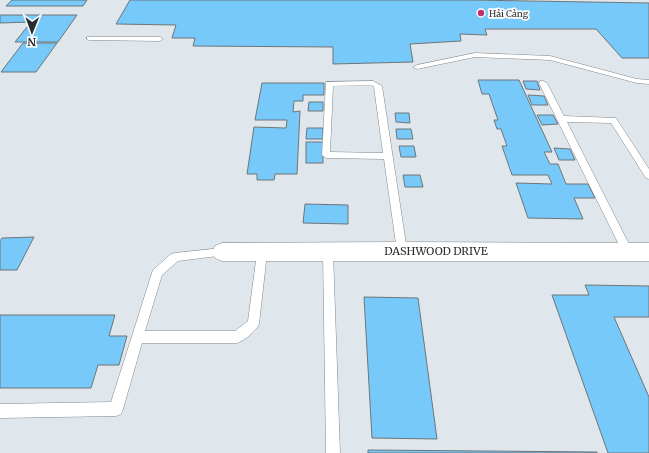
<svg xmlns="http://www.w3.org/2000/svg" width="649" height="453" font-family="Merriweather,serif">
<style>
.building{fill:#77c9fa;stroke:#6e7579}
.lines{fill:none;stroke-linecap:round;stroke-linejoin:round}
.service-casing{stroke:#82898e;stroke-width:1}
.minor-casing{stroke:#82898e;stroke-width:1}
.service{fill:#fff;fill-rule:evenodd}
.minor{fill:#fff;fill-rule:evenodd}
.poi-dot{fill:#bc326d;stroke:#fff;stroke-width:1.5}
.labels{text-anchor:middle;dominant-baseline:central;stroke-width:3.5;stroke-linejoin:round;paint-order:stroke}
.far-poi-label{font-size:9px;fill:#292c2e;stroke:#fff;text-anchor:start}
.street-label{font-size:11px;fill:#292c2e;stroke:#fff}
</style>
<rect width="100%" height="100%" fill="#dfe7ec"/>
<g class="building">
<polygon points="12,0 87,0 83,6 6,6"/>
<polygon points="130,0 470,0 649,3 649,58 622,58 596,29 485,29 487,35 460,34 461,41 410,44 413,62 333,64 333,47 193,46 195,38 172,38 176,25 116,24"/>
<polygon points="0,15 77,15 58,42 15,42 31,22 0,23"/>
<polygon points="23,43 57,43 36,72 1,72"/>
<polygon points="478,80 519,80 552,152 544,152 550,164 558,164 566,184 588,184 595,198 574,198 583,219 528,218 516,183 552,184 548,175 512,175 502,146 507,146 501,129 497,129 494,120 498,120 489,94 482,94"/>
<polygon points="523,81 537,81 540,90 526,89"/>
<polygon points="262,83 324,83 324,95 303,95 303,101 294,101 293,112 300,111 297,174 275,174 274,180 257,180 257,174 247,174 254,127 286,128 287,120 255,120"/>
<polygon points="528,95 544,96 548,105 532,105"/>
<polygon points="309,102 323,102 323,111 308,111"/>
<polygon points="395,113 409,113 410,123 396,122"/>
<polygon points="537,115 553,115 558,124 542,125"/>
<polygon points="307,128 323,128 323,139 306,139"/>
<polygon points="396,129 411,129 413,139 397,139"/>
<rect x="306" y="142" width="17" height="21"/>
<polygon points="399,146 414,146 416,157 401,157"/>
<polygon points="554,148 570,149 575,160 559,160"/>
<polygon points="403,175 420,175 423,187 405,187"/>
<polygon points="305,204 348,205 348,224 303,223"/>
<polygon points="34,237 17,270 0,270 0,241 2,238"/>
<polygon points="585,285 649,286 649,317 614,317 649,397 649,453 608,453 552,295 589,295"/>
<polygon points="364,297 418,298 437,439 372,438"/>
<polygon points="0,315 115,315 109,336 127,336 119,365 98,365 91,388 0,388"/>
<polygon points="368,450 597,452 597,453 368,453"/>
</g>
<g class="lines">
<g class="service-casing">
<g id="service">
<polygon points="87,37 160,37 163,39 160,41 89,40 87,39"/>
<polygon points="475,53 550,56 637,79 649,80 649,84 637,83 550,60 475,57 417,69 413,67 417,65"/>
<path d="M373,81l9,5 25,165 -1,3 -4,1 -4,-1 -1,-3 -13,-92 -58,-1 -4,-3 4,-73zM372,85l2,2 9,66 -53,-1 3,-66z"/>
<polygon points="540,81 543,81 547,83 564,116 616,118 649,169 649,179 646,178 611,123 567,122 633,252 632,255 628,256 624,255 539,83"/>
<path d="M222,248l4,1 1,3 -1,3 -48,6 -16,14 -17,56h90l13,-10 9,-68 1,-3 4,-1 4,1 1,3 -8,71c-3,7 -14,16 -22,19h-95l-19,66 -2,5 -5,2 -116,2v-14l111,-2 41,-129 1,-3 18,-16 4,-1z"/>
<polygon points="328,248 332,249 333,252 340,453 326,453 323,252 324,249"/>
</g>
</g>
<g class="minor-casing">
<polygon id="minor" points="402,242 649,243 649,261 222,261 215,258 212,252 215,246 222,243"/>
</g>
<use href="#service" class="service"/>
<use href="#minor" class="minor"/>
</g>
<circle class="poi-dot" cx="481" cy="13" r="4"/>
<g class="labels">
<g class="far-poi-label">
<text x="489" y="13">Hải Cảng</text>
</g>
<g class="street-label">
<text x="436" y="251">DASHWOOD DRIVE</text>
</g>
</g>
<g transform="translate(32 32) rotate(181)" stroke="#ffffff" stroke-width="3" paint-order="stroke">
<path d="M0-3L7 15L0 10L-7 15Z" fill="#292c2e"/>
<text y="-6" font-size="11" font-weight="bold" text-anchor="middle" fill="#292c2e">N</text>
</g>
</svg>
